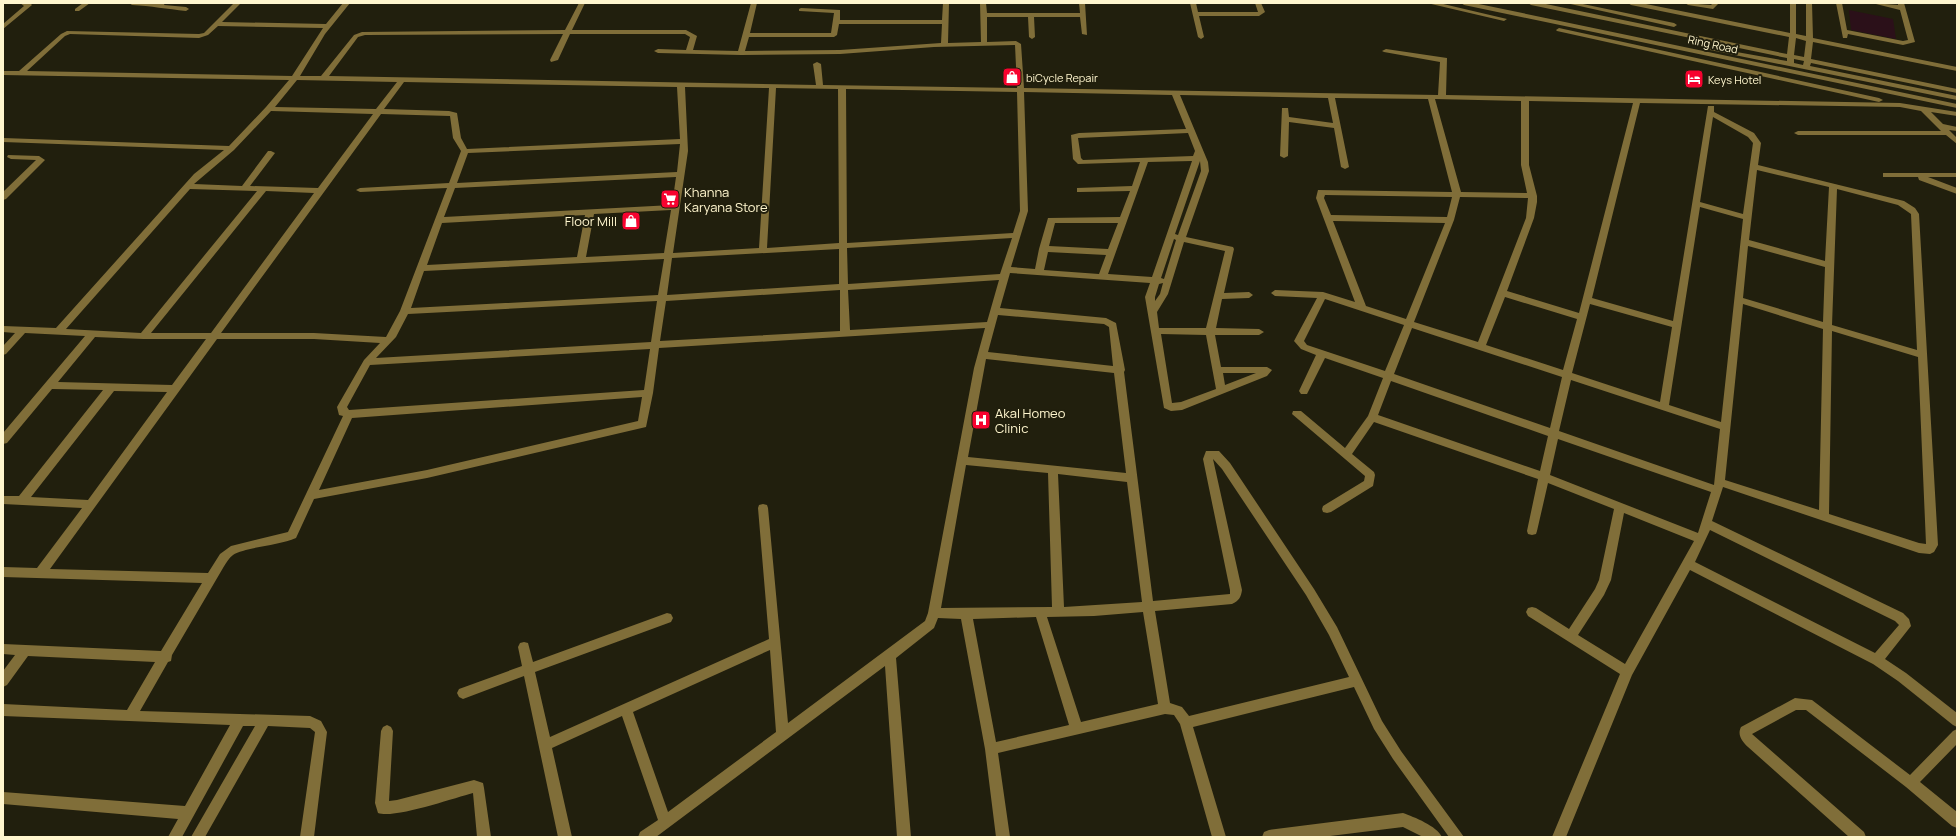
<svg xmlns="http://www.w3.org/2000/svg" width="1960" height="840" font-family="Manrope,sans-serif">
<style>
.green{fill:#2b1019}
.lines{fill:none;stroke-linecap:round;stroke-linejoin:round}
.minor{fill:#806e39;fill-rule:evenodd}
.labels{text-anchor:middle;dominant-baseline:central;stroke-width:4;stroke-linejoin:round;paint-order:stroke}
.far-street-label{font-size:11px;fill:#fff6ce;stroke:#211f0d}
.far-poi-label{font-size:11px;fill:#fff6ce;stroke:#211f0d;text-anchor:start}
.poi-label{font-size:13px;fill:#fff6ce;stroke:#211f0d;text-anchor:start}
</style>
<rect width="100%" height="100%" fill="#211f0d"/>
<polygon class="green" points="1849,10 1893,19 1896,39 1851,30"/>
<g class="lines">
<g class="minor">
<polygon points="20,3 30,3 32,5 3,29 3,24 24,6"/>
<polygon points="83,3 90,3 79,11 75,11 75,9"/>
<path d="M129,3h36l-1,2 22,2 3,2 -3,2c-19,-2 -35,-5 -54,-6z"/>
<path d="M234,3h7l-19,19 104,2 17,-21h7l-25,31 -25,42h21l33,-41 8,-3 203,-2 14,-27h6l-13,27h114l11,6 -4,14 45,1 13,-48h6l-7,30h81l3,-20 -35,-2v-2l2,-1 39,2v10h102l1,-17h6l-1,40 33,-1 -1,-39h6l1,10h93l-1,-10h6l2,32 -5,-1 -2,-17h-46l1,20 -3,2 -3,-2 -1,-20h-41v25l29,-1 5,3 3,44 414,7 2,-33 -56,-10 -2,-1 4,-2 61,9 -1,37 454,8 57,9v4l-26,-4 12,12 14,3v4l-8,-1 8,8v6l-11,-9h-148l-4,-2 4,-2h143l-20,-20 -21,-4 -260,-4 -48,195 81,23 35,-215h6v6l40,21 7,10 -3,22 146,36 11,7 4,6 19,331 -4,7 -4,2 -11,-1 -196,-66 -11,34 191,92 6,6 2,7 -26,33 21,14 51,40v14l-4,-2 -55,-44 -25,-17 -183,-94 -58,105 -66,162h-14l68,-163 -92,-58 -2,-4 2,-4 4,-1 4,1 33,21 26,-40 4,-9 15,-71 -66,-26 -11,48 -1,3 -4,1 -4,-1 -1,-3 11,-52 -164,-57 -22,32 22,18 1,3 -2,11 -42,26 -4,1 -4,-1 -1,-3 1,-3 41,-25 1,-5 -73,-62 1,-3h8l44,37 23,-32 15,-38 -58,-20 -18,36h-6l-2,-3 17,-36 -15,-6 -7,-8 23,-43 -42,-2 -4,-3 4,-3 48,2 32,10 -39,-104 2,-8 134,2 -24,-93 -93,-1 14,69 -4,2 -4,-2 -7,-39 -45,-6 -1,34 -4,2 -4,-2 2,-48h6l1,9 44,6 -5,-25 -148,-3 28,67 1,9 -23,66 47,10 1,2 -10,44 25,-1 4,3 -4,3 -27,1 -6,29 43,1 5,3 -5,3h-44l6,32h46l5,3 -5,6 -85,34 -11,1 -7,-3 -19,-111 5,-14 -140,-10 -10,35 106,10 10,5 9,47 -1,2 29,229 77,-7v-4l-27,-131 3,-8h13l11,12 84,126 23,38 45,94 19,30 63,86h-15l-56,-78 -19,-30 -20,-42 -161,40 33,110h-14l-32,-113 -6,-9 -9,-1 -167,39 12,84h-14l-11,-88 -24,-130 -23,-1 -4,10 -38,30 15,179h-14l-12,-171 -229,171h-18l2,-5 18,-12 -36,-104 -70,32 20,89h-14l-34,-161 -61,23 -4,-2 -2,-4 2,-4 63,-23 -4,-19 2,-4 4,-1 4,1 5,19 134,-49 4,1 2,4 -2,4 -136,50 15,65 219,-98 -11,-131 1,-3 4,-1 4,1 1,3 20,215 137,-102 3,-8 46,-245 11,-40 -326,20 -6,45 -7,34 -219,51 -113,21 -18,39c-18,8 -51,9 -63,17 -4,3 -7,8 -10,13l-51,87 -1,6 -3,1 -28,49 170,5 11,5 6,11 -13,105h-14l15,-105 -5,-4 -42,-2 -63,111h-14l64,-111h-12l-61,111h-14l10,-18 -175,-15v-12l182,14 45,-81 -227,-9v-12l124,6 28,-48 -127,-6 -21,29 -4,2v-16l12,-16 -12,-1v-10l158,7 41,-68 -199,-6v-10l34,1 45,-60 -79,-4v-8h16l84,-106 -51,-1 -45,54 -4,1v-11l82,-97 -60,-3 -19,21 -3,1v-9l12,-13 -12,-1v-6l53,2 138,-154 30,-24 -221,-8v-4l226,8 37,-39 23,-27 -286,-5v-4h16l42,-37 6,-3 132,3 5,-1zM839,24h103l-1,19 -101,7 -95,1 4,-14h85l3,-2zM218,26l105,2 -31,48 -265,-5 38,-35 5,-2 129,4 9,-3zM563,34l-13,26 1,2 7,-2 12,-26h115l5,3 -4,13 -28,-1 -4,2 4,2 83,2 99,-1 94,-7 81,-2 2,43 -194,-3 -2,-21 -4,-2 -4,2 3,21 -487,-9 29,-39 7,-2zM297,80l100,2 -21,27 -101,-2zM404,82l273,5 3,52 -213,10 -6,-11 -4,-25 -8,-2 -65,-2zM685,87l84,1 -10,160 -86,5 15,-102zM776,88l62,1 1,154 -72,5zM846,89l171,3 3,119 -7,22 -166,10zM1024,92l148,3 14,34 -107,4 -8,2 2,24 5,5 62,-2 -8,24 -55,2v4h3l50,-1 -10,26 -72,1 -9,31 -4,20 -24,-2 17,-56zM1435,99l86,2v64l6,28 -66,-1zM1529,101l104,2 -54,210 -72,-22 27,-73 3,-16v-6l-8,-31zM271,111l102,3 -55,74 -68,-2 25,-33 -4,-2h-3l-26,35 -48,-2 40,-34zM381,114l69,2 3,22 8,13 -12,32 -89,5 -4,2 4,2 87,-4 -47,123 -14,26 -72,-4h-93zM1713,117l35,20 5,6 -10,71 -43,-12zM1188,133l7,18 -2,5 -110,4 -2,-2 -3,-20zM680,144l-3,28 -220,11 11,-30zM1192,161l-40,116 -44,-3 40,-112zM1200,161l1,10 -23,64 -3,-1zM1757,170l72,17 -4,74 -76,-21zM676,177l-4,28 -228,12 11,-29zM190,189l67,2 -116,142 -75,-4zM1837,189l61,16 13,9 6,136 -85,-25zM266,191l48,2 -103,140h-60zM1325,195l127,2 -5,20 -116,-2 -7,-17zM1460,197l68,1 -2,20 -48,124 -64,-20 40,-102zM1700,207l43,12 -22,203 -52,-17zM671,210l-7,43 -78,4 8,-43zM585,215l-8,42 -150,8 15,-42zM1333,221l112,2 -39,96 -40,-13zM1055,223h63l-10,26 -59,-3zM1012,238l-12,36 -152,10 -1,-36zM1174,239l2,1 -12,39 -3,-1zM1184,242l41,9 -19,77h-47l-2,-16 11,-18zM1748,246l77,21 -2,55 -80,-24zM839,249v35l-172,11 5,-37zM1048,252l58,3 -7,19 -55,-4zM664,259l-6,36 -247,13 13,-37zM999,280l-12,42 -137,8 -2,-40zM1163,283l-3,11 -5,7v-4l4,-13zM840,290v41l-180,10 6,-40zM1505,297l72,22 -14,51 -77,-25zM1325,299l79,26 -19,46 -78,-26 -3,-4zM657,301l-6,41 -275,16 20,-21 12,-23zM1590,304l82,23 -12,75 -88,-29zM1743,304l80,25 -4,181 -94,-30zM998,315l106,9 5,3 4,39 -125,-14zM1412,328l150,49 -12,51 -156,-54zM1832,331l86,26 8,187 -7,-1 -90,-29zM1161,334l45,1 10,54 -35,13 -9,1zM95,337l48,2h63l-34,46 -114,-3zM217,339h97l66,4 -16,17 -27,47 2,8 4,1 -55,116 -57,14 -11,8 -12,19 -158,-4zM650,349l-6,41 -295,20 -2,-3 23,-42zM986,359l128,14 12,100 -158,-16zM1223,373h33l-31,12zM1571,380l149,49 -6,56 -155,-54zM1391,381l157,55 -8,35 -162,-56zM114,391l53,1 -79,108 -57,-3zM642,397l-4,24 -211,49 -108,20 33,-72zM1558,439l153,53 -13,41 -148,-58zM1213,459l9,10 84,126 23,40 20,42 -160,39 -7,-9 -12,-4 -15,-92 77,-7c7,-3 9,-7 10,-14zM966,465l82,8 4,134 -111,1zM1058,474l69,8 15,120 -78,5zM1624,513l70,28 -69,123 -47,-29 26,-40 7,-15zM1710,530l185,91 4,4 -24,28 -180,-91zM1143,612l15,92 -77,18 -34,-105 47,-1zM1036,617l33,108 -73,17 -23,-123zM770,650l6,82 -108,80 -35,-100z"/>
<polygon points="1190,3 1196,3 1198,12 1258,12 1255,3 1261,3 1265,12 1259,16 1199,16 1204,37 1201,39 1198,37"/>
<polygon points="1427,3 1439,3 1507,19 1504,21"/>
<polygon points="1461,3 1474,3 1957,104 1957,108 1464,5"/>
<path d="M1528,3h13l246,51 2,-17 -158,-32 -3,-2h13l149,30v-30h6v31l10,2v-33h6l1,35 144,29v4l-144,-29 -2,17 146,30v4l-146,-30 -1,3 147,30v4l-252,-51 -2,-1v-2l84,15v-3l-256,-53zM1796,38l10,3 -2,16 -10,-2zM1794,59l10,2 -1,4 -9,-2z"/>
<polygon points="1566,3 1578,3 1674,23 1677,25 1674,27"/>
<polygon points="1685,3 1711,5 1713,3 1719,3 1713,9 1688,5"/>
<polygon points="1836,3 1842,3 1847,30 1903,41 1908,40 1900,10 1872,3 1898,5 1898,3 1904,3 1915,42 1903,45 1848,34 1847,38 1843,38"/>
<polygon points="1559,28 1879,98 1883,100 1879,102 1557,31 1556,30"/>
<polygon points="8,155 39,156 45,160 6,199 3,200 3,192 36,160 11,159 7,157"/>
<polygon points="1883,173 1957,173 1957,177 1928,177 1957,188 1957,194 1919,180 1918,177 1883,177"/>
<path d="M1795,698l17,2 98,75 43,-44 4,-2v15l-37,38 37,30v16l-5,-2 -46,-39 -100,-77h-10l-44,24 112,98 2,5h-17l-101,-90c-6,-6 -11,-12 -7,-20z"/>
<path d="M387,725l4,2 2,4 -4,70 8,-1 77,-20 9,3 1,5 7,49h-14l-4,-44c-19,5 -79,26 -95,20l-3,-10 6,-72 2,-4z"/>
<path d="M1403,813c11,4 34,13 39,24h-19l-20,-10 -81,10h-60l2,-5 5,-2z"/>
</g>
</g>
<defs>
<g id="shop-square" transform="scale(1)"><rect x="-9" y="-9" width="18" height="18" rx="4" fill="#f7022f" stroke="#211f0d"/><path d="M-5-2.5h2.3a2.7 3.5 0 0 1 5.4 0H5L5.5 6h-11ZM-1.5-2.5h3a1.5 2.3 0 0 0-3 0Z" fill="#fff"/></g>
<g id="hotel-square" transform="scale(1)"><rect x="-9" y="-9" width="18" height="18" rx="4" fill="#f7022f" stroke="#211f0d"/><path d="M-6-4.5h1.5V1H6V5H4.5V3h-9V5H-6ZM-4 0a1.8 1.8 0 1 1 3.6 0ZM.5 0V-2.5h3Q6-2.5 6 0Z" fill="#fff"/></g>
<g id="supermarket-square" transform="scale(1)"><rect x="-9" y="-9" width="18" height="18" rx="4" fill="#f7022f" stroke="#211f0d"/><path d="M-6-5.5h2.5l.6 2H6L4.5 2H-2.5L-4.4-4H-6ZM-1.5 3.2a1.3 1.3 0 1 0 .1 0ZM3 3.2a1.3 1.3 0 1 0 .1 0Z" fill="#fff"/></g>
<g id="hospital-square" transform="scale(1)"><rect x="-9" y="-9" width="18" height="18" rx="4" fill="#f7022f" stroke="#211f0d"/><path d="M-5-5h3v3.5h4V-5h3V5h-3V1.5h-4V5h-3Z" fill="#fff"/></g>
</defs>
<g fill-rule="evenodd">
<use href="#shop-square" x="1012" y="77"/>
<use href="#hotel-square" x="1694" y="79"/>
<use href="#supermarket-square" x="670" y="199"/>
<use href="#shop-square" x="631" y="221"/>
<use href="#hospital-square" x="981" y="420"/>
</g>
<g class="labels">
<g class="far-street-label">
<text transform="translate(1713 44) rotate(12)">Ring Road</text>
</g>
<g class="far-poi-label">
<text x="1026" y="77">biCycle Repair</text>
<text x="1708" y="79">Keys Hotel</text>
</g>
<g class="poi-label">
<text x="684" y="192">Khanna<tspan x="684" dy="15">Karyana Store</tspan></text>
<text x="617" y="221" text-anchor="end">Floor Mill</text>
<text x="995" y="413">Akal Homeo<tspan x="995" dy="15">Clinic</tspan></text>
</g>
</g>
<rect width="1960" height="840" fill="none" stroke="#fff6ce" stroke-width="8"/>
</svg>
